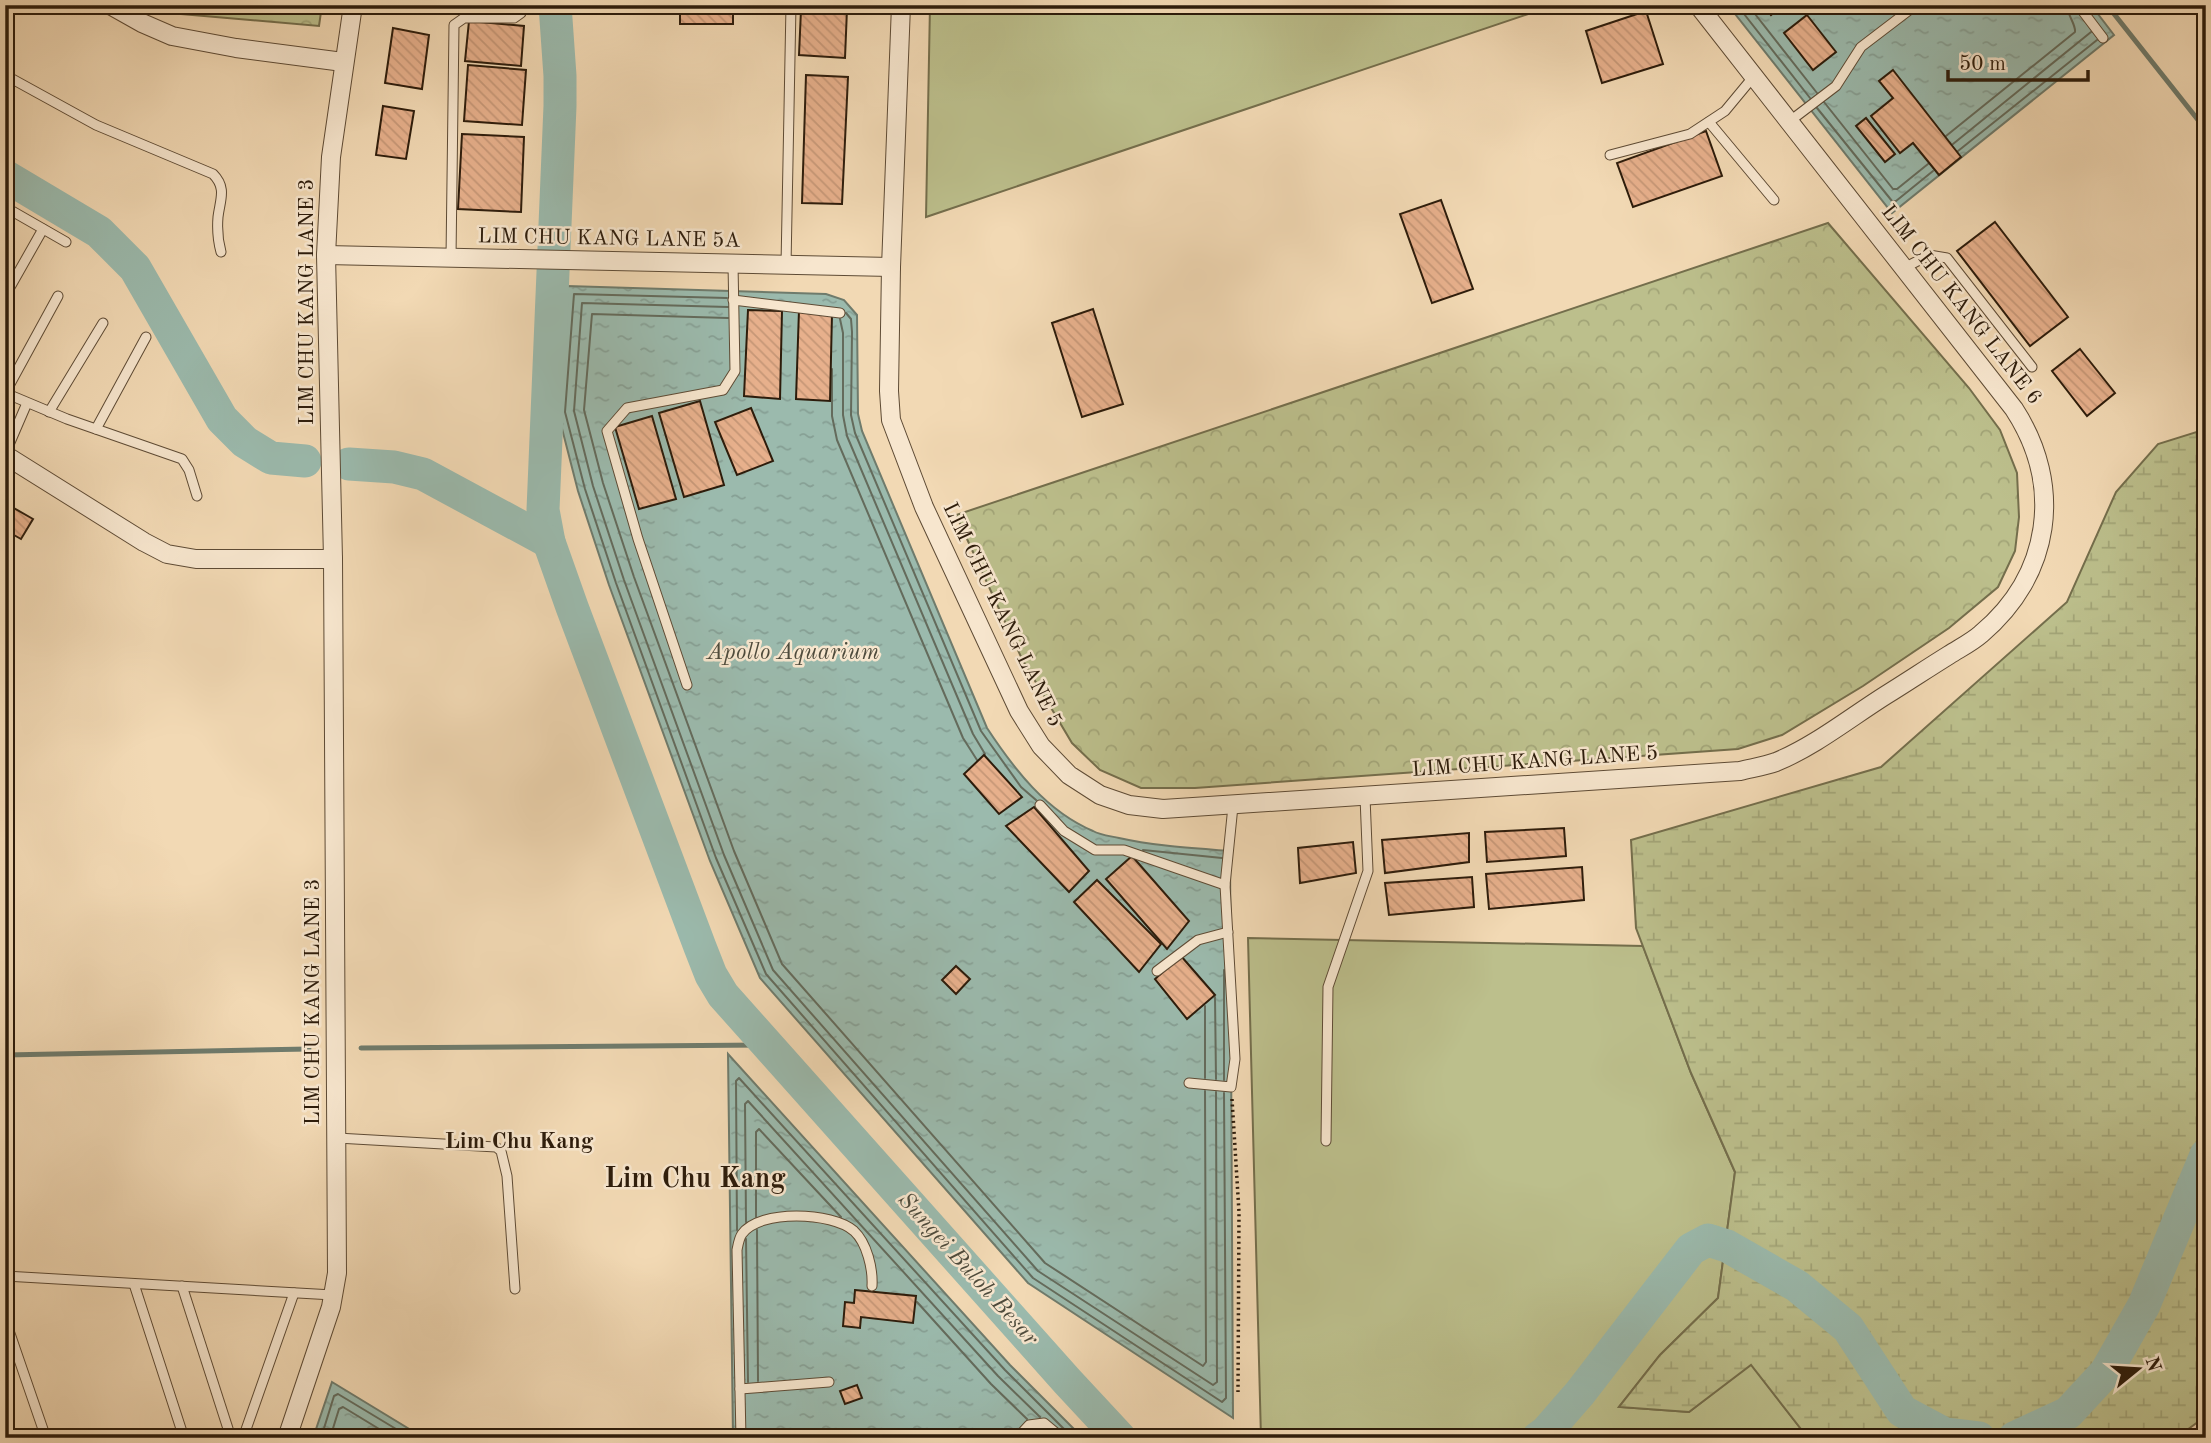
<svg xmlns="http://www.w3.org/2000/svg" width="2211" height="1443" font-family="'Old Standard TT',serif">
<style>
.green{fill:#bcbf8c;stroke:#746e4c;stroke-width:2}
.forest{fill:url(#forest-crowns);stroke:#746e4c;stroke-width:2}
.wetland{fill:url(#wetland-marsh);stroke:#746e4c;stroke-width:2}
.water{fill:url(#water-ripples);stroke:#6f7b6c;stroke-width:2}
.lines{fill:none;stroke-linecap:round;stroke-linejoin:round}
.shore{stroke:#646b5c;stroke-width:2}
.stream{stroke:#6f7b6c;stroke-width:5}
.river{stroke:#9bbaad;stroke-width:33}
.building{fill:url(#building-back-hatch);stroke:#2d1c0b;stroke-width:2}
.service-casing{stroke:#5e4b35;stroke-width:11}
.minor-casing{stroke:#5e4b35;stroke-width:20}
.path{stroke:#2d1c0b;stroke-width:3.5;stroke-dasharray:2 3.5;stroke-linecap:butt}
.service{stroke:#f7e6ce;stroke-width:9}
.minor{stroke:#f7e6ce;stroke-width:18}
.labels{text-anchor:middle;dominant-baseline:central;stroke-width:5;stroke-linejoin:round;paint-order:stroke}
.street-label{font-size:21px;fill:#2d1c0b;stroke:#f7e6ce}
.water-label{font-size:23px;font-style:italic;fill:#4e4b3c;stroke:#f7e6ce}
.neighbourhood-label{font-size:23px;font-weight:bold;fill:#2d1c0b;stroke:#f7e6ce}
.district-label{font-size:28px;font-weight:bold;fill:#2d1c0b;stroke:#f7e6ce}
</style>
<defs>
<pattern id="forest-crowns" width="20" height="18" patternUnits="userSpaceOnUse" patternTransform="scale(1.75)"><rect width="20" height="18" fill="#bcbf8c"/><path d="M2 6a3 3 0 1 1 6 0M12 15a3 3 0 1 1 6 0" fill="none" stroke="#a2a477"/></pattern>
<pattern id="wetland-marsh" width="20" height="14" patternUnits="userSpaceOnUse" patternTransform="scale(1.75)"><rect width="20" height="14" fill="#bcbf8c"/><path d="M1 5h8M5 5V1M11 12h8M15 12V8" fill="none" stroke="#a2a477"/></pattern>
<pattern id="water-ripples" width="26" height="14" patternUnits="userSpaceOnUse" patternTransform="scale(1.75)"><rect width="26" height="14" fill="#9bbaad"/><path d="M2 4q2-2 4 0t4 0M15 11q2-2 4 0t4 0" fill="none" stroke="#869f94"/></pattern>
<pattern id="building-back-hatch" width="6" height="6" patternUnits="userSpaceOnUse" patternTransform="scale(1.75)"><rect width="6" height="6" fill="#e7b08c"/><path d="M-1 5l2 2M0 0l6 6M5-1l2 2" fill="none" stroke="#c69777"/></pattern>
</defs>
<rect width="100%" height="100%" fill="#f2d9b4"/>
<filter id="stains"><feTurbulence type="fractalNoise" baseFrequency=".00286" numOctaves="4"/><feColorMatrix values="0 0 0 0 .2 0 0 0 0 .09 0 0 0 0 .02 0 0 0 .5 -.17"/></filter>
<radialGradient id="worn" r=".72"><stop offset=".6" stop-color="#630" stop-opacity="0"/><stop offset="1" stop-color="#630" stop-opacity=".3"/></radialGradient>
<g class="green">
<polygon points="930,5 1555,5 926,217"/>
<polygon points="1248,938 1643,946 1691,1073 1735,1172 1718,1298 1660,1355 1619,1407 1689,1412 1751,1364 1808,1438 1261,1438"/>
</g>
<g class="forest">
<polygon points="164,5 322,5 319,26 181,14"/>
<polygon points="1828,223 1969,388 2000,430 2017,473 2019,517 2015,551 1998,587 1949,628 1863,686 1782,735 1738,749 1195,788 1141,788 1100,770 1072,743 1022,659 956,515"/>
</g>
<polygon class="wetland" points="2206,429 2206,1416 2176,1438 1808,1438 1751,1365 1689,1412 1619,1407 1660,1355 1718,1298 1735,1172 1691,1073 1636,928 1631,840 1881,767 2067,602 2116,492 2158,444"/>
<g class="water">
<polygon points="1728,5 2091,5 2114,35 1892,213"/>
<path d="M567,286l259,8 18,6 13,15 1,99 4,17 125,297c27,41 59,83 106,103 7,4 17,5 26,7 36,8 74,10 111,13l3,567 -205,-135 -268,-305 -50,-117 -101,-276 -31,-94 -20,-78z"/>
<polygon points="728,1054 1010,1365 1083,1438 733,1438"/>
<polygon points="332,1382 424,1438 313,1438"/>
</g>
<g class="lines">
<g class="shore">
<polyline points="1737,5 1810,98"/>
<polyline points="1748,5 1817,93"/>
<polyline points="1824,102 1893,189 1897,189 1928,164"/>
<polyline points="1817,108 1892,201 1896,201 1933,171"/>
<path d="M1946,136l129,-104c1,-8 -8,-17 -8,-27"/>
<polyline points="1953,144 2091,32"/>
<polyline points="1958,151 2097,40"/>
<polyline points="727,298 574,294 565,412 585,489 616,583 716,858 766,974 1033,1278 1222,1402 1226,1398 1224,1093"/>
<polyline points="728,307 582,303 574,411 593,486 624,580 724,855 773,970 1038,1271 1213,1385 1217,1382 1216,1092"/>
<polyline points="846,313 851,319 852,332 851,415 855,433 981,731 1021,787 1036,800"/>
<polyline points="728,318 592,314 584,410 603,483 634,577 734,851 782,964 1045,1263 1203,1366 1206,1362 1205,1091"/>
<polyline points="840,319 843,333 843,415 847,436 973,734 985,754"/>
<polyline points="832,369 832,416 837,440 963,738 977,760"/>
<polyline points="1143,850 1222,858"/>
<polyline points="1224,970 1224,1080"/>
<polyline points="1215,997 1216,1079"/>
<polyline points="1205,1006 1205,1078"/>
<polyline points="756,1217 756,1132 759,1129 841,1217"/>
<polyline points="746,1222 745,1104 748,1101 998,1376 1040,1417"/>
<polyline points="737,1230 736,1081 739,1078 1005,1370 1073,1438"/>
<polyline points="757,1230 758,1381"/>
<polyline points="746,1239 748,1382"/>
<polyline points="917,1302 991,1384 1027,1419"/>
<polyline points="321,1438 334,1396 338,1394 411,1438"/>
<polyline points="330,1438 339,1409 343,1407 394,1438"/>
</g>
<g class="stream">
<polyline points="2107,5 2206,130"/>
<polyline points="361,1048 767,1045"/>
<polyline points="5,1055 309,1049"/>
</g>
<g class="river">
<polyline points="555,5 560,76 560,106 543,510 549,542 572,607 700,947 711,975 723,995 1067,1381 1120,1438"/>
<polyline points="5,176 99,232 135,268 222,419 245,442 271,458 305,461"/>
<polyline points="349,464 394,467 423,474 549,542"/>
<polyline points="1538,1438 1546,1432 1580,1393 1691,1249 1708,1240 1727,1246 1797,1286 1848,1328 1902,1411 1945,1434 1979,1438"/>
<polyline points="2014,1438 2068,1413 2106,1372 2144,1305 2206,1155"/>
</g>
</g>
<g class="building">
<polygon points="680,5 733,6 733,24 680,24"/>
<polygon points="1763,5 1783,5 1771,15"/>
<polygon points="847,9 845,58 799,55 801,10"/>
<polygon points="1646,11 1663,64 1602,83 1586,31"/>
<polygon points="1807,15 1836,52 1813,70 1784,33"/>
<polygon points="469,21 524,26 521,66 465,61"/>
<polygon points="393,28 429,35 422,89 385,83"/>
<polygon points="468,65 526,70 522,125 464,121"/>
<polygon points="1893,70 1961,157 1939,175 1913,143 1900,153 1871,116 1893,98 1879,81"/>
<polygon points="806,75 848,77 842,204 802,203"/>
<polygon points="383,106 414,111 406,159 376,155"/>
<polygon points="1866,118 1895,154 1885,162 1856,126"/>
<polygon points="1706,131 1722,176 1633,207 1617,163"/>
<polygon points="462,134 524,137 521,212 458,209"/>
<polygon points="1441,200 1473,289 1432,303 1400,214"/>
<polygon points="1995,222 2068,317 2030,346 1957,251"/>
<polygon points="1093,309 1123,404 1082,417 1052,323"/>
<polygon points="748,310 782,311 780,399 744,396"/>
<polygon points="799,310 832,314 830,401 796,399"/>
<polygon points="2080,349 2115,393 2087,416 2052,371"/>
<polygon points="700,401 724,485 684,497 659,413"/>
<polygon points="751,408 773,461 737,475 715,422"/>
<polygon points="652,416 676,499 639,509 615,427"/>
<polygon points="12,507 33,519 21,539 5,530 5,519"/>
<polygon points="984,755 1022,797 999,814 964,774"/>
<polygon points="1034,807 1089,871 1069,892 1006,826"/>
<polygon points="1564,828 1566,856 1487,862 1485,832"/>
<polygon points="1469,833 1469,862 1385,873 1382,840"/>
<polygon points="1353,842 1356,873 1300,883 1298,848"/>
<polygon points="1132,856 1189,921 1167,949 1106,879"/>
<polygon points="1582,867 1584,900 1489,909 1486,874"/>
<polygon points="1472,877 1474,907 1389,915 1385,883"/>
<polygon points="1097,880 1161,944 1139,972 1074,902"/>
<polygon points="1181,956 1215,995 1187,1019 1155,979"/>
<polygon points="956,966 970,979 956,994 942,980"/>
<polygon points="855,1290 916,1296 913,1323 861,1317 860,1328 843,1326 845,1302 854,1303"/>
<polygon points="857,1385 862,1398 845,1404 840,1391"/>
</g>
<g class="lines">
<g class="service-casing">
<g id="service">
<polyline points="2078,5 2103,38"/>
<path d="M5,75l91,50 117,49c14,14 7,26 5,43 -1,12 0,24 3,35"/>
<polyline points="1790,121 1836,86 1861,47 1916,5"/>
<polyline points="1709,122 1774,200"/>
<polyline points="1610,155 1690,134 1725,111 1754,76"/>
<polyline points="5,207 66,242"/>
<polyline points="451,258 454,25 464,18 514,18 521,13 521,5"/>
<polyline points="786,265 791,5"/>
<polyline points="1904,268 1929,255 1947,258 2032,367"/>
<polyline points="5,296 43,229"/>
<polyline points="733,300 840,313"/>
<polyline points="5,393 67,419 182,459 189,470 197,496"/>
<polyline points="5,393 58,296"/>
<polyline points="49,412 103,323"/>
<polyline points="96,429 146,337"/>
<polyline points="5,454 27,403"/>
<polyline points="687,685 638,539 607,431 627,408 723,390 735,371 733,264"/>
<polyline points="1040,805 1064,831 1095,850 1124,850 1225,885"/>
<polyline points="1157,971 1198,940 1228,932"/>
<polyline points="1189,1083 1231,1087 1235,1059 1225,885 1233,806"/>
<polyline points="337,1138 496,1147 501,1151 507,1176 515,1289"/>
<polyline points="1326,1141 1328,987 1368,871 1365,797"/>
<polyline points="5,1276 333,1295"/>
<polyline points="134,1284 184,1438"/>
<polyline points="182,1286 231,1438"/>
<polyline points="5,1319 46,1438"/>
<polyline points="740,1389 829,1382"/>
<polyline points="243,1438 294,1293"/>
<path d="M741,1438l-4,-188c1,-5 2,-12 5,-16 18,-25 90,-22 112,-3 13,12 19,38 18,55"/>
<polyline points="1017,1438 1029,1425 1044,1423 1062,1438"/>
</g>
</g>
<g class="minor-casing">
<g id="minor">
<polyline points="110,5 142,23 172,36 236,48 343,62"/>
<path d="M901,5l-10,262 -2,124 2,29 33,87 95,204 22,35 28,29 31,20 29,10 34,4 577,-38c12,-3 25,-5 36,-9 39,-16 75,-45 110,-67 21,-13 42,-27 63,-40 11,-7 23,-13 32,-21 70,-59 83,-148 33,-225l-316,-404"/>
<polyline points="326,255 891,267"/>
<polyline points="5,455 144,542 167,554 196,559 333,559"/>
<polyline points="287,1438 331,1307 337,1273 333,559 326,255 331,157 353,5"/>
</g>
</g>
<polyline class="path" points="1232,1099 1239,1212 1238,1392"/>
<use href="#service" class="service"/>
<use href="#minor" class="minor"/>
</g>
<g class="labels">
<g class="street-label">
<text transform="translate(609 239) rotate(1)">LIM CHU KANG LANE 5A</text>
<text transform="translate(307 302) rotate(-90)">LIM CHU KANG LANE 3</text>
<text transform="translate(1961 305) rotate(52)">LIM CHU KANG LANE 6</text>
<text transform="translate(1002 615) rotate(64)">LIM CHU KANG LANE 5</text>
<text transform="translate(1535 762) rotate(-4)">LIM CHU KANG LANE 5</text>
<text transform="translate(313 1002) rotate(-90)">LIM CHU KANG LANE 3</text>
</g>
<g class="water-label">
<text x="793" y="652">Apollo Aquarium</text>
<text transform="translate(968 1269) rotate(48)">Sungei Buloh Besar</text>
</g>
<g class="neighbourhood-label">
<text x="519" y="1141">Lim Chu Kang</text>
</g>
<g class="district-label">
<text x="695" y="1180">Lim Chu Kang</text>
</g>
</g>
<rect width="2211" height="1443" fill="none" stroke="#f2d9b4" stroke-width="28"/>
<rect x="7" y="7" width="2197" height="1429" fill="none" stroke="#2d1c0b" stroke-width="3.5"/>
<rect x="14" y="14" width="2183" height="1415" fill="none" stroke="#2d1c0b" stroke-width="2"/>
<g transform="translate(2138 1369) rotate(72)" stroke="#f7e6ce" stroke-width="5" paint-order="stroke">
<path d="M0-5L12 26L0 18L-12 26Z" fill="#2d1c0b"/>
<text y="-10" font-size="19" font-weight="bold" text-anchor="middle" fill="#2d1c0b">N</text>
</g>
<path d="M1948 70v10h140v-10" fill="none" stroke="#2d1c0b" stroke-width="3.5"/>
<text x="1959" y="70" font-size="21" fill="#2d1c0b" stroke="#f7e6ce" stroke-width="5" paint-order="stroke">50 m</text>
<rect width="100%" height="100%" filter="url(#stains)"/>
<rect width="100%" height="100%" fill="url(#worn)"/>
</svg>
